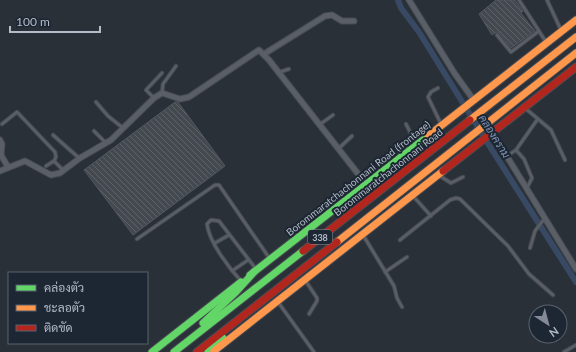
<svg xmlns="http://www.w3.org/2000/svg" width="576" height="352" font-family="Lato,Sarabun,sans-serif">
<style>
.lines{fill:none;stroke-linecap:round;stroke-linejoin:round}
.canal{stroke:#384963;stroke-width:6}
.building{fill:url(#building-back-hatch);stroke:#52575f}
.lane-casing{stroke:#484c53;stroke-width:4.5}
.street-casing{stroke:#484c53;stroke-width:7}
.fast-casing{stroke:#484c53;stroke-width:9}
.slow-casing{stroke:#484c53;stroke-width:9}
.jam-casing{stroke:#484c53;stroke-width:9}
.lane{stroke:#5a5e66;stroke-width:2.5}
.street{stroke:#5a5e66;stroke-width:5}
.fast{stroke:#63d668;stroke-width:7}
.slow{stroke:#ff974d;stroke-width:7}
.jam{stroke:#b3261e;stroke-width:7}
.labels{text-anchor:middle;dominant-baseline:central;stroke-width:4;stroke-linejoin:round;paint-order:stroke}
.shield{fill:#1d2633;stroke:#878f9c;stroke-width:1}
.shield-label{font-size:9px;font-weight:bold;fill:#b4bcc9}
.street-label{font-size:10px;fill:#b4bcc9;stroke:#1d2633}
.water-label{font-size:11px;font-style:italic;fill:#7c92b1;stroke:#1d2633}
</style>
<defs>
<pattern id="building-back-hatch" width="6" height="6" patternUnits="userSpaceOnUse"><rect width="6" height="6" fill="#444950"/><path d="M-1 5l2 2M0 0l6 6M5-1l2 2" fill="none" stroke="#5d6168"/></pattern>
</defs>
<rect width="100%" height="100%" fill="#2a3038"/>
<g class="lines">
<polyline class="canal" points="398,0 401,8 419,32 487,142 576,282"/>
</g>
<g class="building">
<polygon points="496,0 515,0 523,11 521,13 535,31 511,48 499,33 496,32 492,35 479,14"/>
<polygon points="175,102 178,102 225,166 133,235 84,170"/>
</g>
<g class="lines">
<g class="lane-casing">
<g id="lane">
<polyline points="519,0 546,42"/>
<polyline points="547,0 561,30"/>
<polyline points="497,35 511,52 539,31"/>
<polyline points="280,72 289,69"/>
<polyline points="438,88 431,92 428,97 441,124"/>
<polyline points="162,93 163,84 176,66"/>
<polyline points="154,98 146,90 162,73"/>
<polyline points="96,102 108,116 123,128"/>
<polyline points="525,108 551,130 565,160"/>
<polyline points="2,124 17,112 55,152 56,157 54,161"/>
<polyline points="406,124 416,144"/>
<polyline points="319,125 333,115"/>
<polyline points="94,131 106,143"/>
<polyline points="53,135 79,158"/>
<polyline points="338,149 352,136"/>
<polyline points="516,150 537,120"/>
<polyline points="507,156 516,150 524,159 532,178 527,188"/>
<polyline points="46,166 54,161 63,170"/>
<polyline points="440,176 451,183 463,177"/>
<polyline points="413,196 431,216"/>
<polyline points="363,235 394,286 397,298 402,307"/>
<polyline points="137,239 215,185 219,185 270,259"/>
<polyline points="400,240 450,200 456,198 460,199 508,246 529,274 553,295"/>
<polyline points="215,243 229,235"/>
<polyline points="530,248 535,231 544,219"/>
<polyline points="232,271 248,260"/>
<polyline points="385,272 407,257"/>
<polyline points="305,280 317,298 317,301 309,314"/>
<path d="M241,281c-12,-13 -32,-39 -34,-57l4,-4 8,1 37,48"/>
<polyline points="278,302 314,352"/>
<polyline points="564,352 576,345"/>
</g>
</g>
<g class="street-casing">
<g id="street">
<polyline points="409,0 455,74 473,99"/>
<polyline points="264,54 325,16 332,15 342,21 354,21"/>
<polyline points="492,132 576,269"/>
<polyline points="0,140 2,144 1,155 8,167"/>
<polyline points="0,171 25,161 51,175 60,173 80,158 111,140 154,98 162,93 180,99 189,97 259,50 269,60 366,184"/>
</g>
</g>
<g class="fast-casing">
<g id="fast">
<polyline points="250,275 428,136"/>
<polyline points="203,323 236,292 254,272"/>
<polyline points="152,352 241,282"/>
<polyline points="174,352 303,251"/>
<polyline points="208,352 223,338"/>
</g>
</g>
<g class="slow-casing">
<g id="slow">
<polyline points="470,120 576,37"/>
<polyline points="428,136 576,20"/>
<polyline points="337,242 576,53"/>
<polyline points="214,351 443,171"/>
</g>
</g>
<g class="jam-casing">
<g id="jam">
<polyline points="443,171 576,67"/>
<polyline points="303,251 470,120"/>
<polyline points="197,352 337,242"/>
</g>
</g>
<use href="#lane" class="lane"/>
<use href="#street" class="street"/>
<use href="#fast" class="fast"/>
<use href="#slow" class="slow"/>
<use href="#jam" class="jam"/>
</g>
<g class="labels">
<rect class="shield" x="308" y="230" width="24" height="14" rx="3"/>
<g class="shield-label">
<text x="320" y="237">338</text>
</g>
<g class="street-label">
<text transform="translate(388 172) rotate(-38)">Borommaratchachonnani Road</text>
<text transform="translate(358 178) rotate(-38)">Borommaratchachonnani Road (frontage)</text>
</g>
<g class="water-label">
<text transform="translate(495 136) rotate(58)">คลองคราม</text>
</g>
</g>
<rect x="8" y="272" width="140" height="72" fill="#1d2633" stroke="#59626f"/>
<rect x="16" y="285" width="20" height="6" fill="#63d668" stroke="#59626f"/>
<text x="44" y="292" font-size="12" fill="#b4bcc9">คล่องตัว</text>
<rect x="16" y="305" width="20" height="6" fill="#ff974d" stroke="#59626f"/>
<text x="44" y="312" font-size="12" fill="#b4bcc9">ชะลอตัว</text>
<rect x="16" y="325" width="20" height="6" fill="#b3261e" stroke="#59626f"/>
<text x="44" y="332" font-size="12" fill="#b4bcc9">ติดขัด</text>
<g transform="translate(548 324) rotate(144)"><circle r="19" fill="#1d2633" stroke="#59626f"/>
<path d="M0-3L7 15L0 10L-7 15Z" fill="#848b96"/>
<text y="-6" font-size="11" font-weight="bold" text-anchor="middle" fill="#b4bcc9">N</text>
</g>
<path d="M10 26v6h90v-6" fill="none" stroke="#b4bcc9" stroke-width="2"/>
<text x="16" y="26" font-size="12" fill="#b4bcc9" stroke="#1d2633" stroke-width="3" paint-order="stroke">100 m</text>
</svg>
